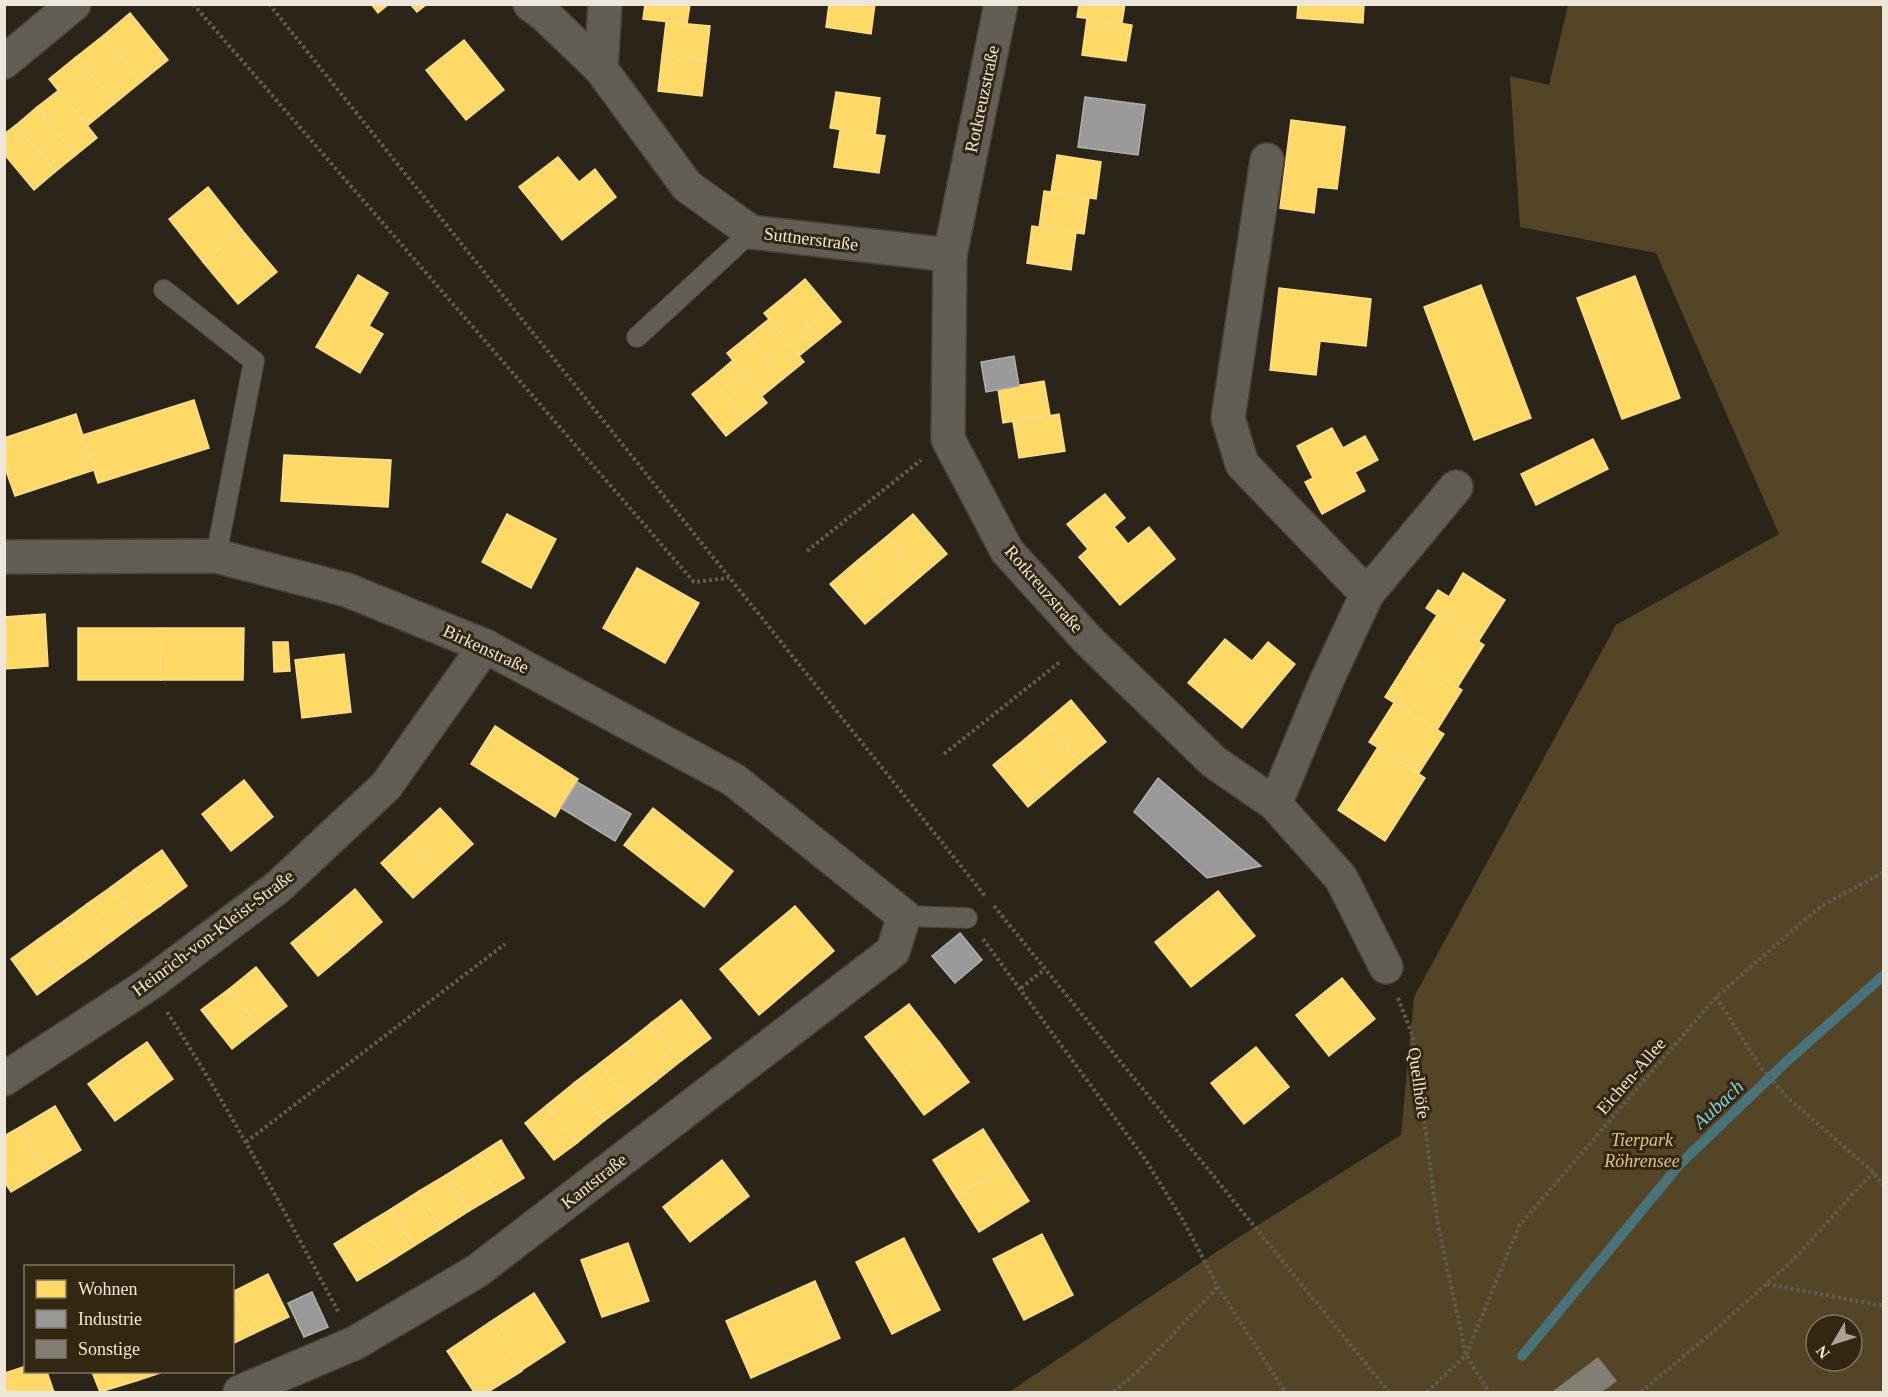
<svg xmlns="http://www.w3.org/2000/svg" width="1888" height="1397" font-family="'Times New Roman',serif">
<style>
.green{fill:#554527;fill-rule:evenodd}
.homes{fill:#ffd966;stroke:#fadd88;stroke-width:1.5}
.industry{fill:#999;stroke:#b2b0ac;stroke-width:1.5}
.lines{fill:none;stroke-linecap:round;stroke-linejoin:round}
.stream{stroke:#48737b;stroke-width:10}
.building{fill:#837e73}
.lane-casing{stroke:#474138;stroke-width:22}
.street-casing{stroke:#474138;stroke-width:36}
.path{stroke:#615c52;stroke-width:4;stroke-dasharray:3 3;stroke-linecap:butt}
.lane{stroke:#635e55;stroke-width:20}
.street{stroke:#635e55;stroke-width:33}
.labels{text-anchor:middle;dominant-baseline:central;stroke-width:6;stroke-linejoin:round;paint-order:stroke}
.street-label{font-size:18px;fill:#eee7d9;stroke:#332711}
.park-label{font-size:18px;font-style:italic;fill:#e2c186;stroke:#332711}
.water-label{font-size:20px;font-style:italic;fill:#7cd0e1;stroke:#332711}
</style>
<rect width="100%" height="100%" fill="#2b2519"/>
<path class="green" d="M1568,5h315v1387h-874l227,-153 165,-104 13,-138 202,-372 163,-91 -123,-281 -136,-26 -10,-151 39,9zM1816,1325h36v36h-36z"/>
<g class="homes">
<polygon points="371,4 389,4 378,13"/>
<polygon points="410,4 427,4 417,12"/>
<polygon points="645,4 690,4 687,24 643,19"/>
<polygon points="829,4 875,4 871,34 826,27"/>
<polygon points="1079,4 1125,4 1122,23 1077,17"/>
<polygon points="1298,4 1364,4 1363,23 1297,18"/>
<polygon points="130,13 168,60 141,82 104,35"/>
<polygon points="1087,18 1132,25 1126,61 1082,55"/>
<polygon points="666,22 710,26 706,61 662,56"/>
<polygon points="104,35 141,82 114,104 76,57"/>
<polygon points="464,40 504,90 466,120 426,70"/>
<polygon points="662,56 706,61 702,96 658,91"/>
<polygon points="76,57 114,104 87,126 49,79"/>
<polygon points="59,90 97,138 76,155 37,107"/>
<polygon points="836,92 880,98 875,135 830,128"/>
<polygon points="37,107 76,155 55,172 16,125"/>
<polygon points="1291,120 1345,127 1337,189 1317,187 1314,213 1280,208"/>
<polygon points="16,125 55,172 34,190 4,154 4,134"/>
<polygon points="840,130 885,136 879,173 834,167"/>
<polygon points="1057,155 1101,162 1096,199 1051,192"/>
<polygon points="558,157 579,182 595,169 616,197 562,240 519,187"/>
<polygon points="208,187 242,230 203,262 169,219"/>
<polygon points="1044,191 1089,198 1084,234 1039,228"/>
<polygon points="1032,226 1076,233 1071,270 1027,263"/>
<polygon points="242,230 277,272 238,304 203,262"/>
<polygon points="358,275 388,293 369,326 383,334 360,373 316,347"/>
<polygon points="1635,276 1680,398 1622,419 1577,298"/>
<polygon points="805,279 841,322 820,339 785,296"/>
<polygon points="1481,285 1531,418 1474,440 1424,307"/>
<polygon points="1279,288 1371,299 1366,346 1320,341 1316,375 1270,370"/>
<polygon points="785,296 820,339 799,356 764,313"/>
<polygon points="769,319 804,362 783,379 748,336"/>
<polygon points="748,336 783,379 762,396 727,353"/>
<polygon points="733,360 767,403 746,420 712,378"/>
<polygon points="712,378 746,420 726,436 692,394"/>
<polygon points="1044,381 1050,415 1003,423 998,389"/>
<polygon points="194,400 209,448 98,483 83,435"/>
<polygon points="76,414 94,470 15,496 4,465 4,438"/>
<polygon points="1059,414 1065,451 1019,458 1013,422"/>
<polygon points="1332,428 1343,448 1365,436 1378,460 1355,472 1365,491 1322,514 1305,482 1313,478 1297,446"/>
<polygon points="1593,439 1608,469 1536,505 1521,474"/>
<polygon points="284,455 391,460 388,507 281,501"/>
<polygon points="1105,494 1125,518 1114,527 1128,544 1149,527 1175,559 1120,605 1079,557 1088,549 1067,524"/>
<polygon points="507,514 556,539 531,588 482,562"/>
<polygon points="913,514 947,554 920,577 886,537"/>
<polygon points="886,537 920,577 892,601 858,560"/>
<polygon points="858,560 892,601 865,624 830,584"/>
<polygon points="637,568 699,603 665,663 603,628"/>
<polygon points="1463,573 1505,600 1478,642 1426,608 1438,590 1449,597"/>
<polygon points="45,614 48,666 4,669 4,617"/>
<polygon points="1437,615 1484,645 1457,688 1410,657"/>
<polygon points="78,628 160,628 161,680 78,680"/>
<polygon points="160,628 244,628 243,680 161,680"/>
<polygon points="1225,639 1252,661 1268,642 1295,664 1242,728 1188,683"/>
<polygon points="273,642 288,642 290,671 274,672"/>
<polygon points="344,654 351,712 302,718 295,660"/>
<polygon points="1410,657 1462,690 1437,730 1385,697"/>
<polygon points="1071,700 1106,742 1080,763 1045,722"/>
<polygon points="1394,703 1444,734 1419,773 1369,742"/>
<polygon points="1045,722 1080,763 1054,785 1019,744"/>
<polygon points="495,726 578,779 555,817 471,764"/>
<polygon points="1019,744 1054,785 1028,807 993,765"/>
<polygon points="1378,747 1425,778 1385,841 1338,810"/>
<polygon points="244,780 273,817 231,851 202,814"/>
<polygon points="440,808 473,844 441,873 409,837"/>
<polygon points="653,808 733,871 704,907 624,845"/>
<polygon points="409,837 441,873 413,898 381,863"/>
<polygon points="162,850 187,886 160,906 134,870"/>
<polygon points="134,870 160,906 136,923 111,887"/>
<polygon points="111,887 136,923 113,940 87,904"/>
<polygon points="355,889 382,922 347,952 320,919"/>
<polygon points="1218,891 1255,936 1191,987 1155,942"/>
<polygon points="87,904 113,940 90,957 64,921"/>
<polygon points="795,906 834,951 759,1015 720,969"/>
<polygon points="320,919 347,952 318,976 291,943"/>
<polygon points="64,921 90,957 63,976 37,940"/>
<polygon points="37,940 63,976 37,995 11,959"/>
<polygon points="256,967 287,1006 260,1027 229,989"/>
<polygon points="1342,978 1375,1019 1329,1056 1296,1015"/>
<polygon points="229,989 260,1027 232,1049 201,1010"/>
<polygon points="681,1000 711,1038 681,1061 651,1023"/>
<polygon points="909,1004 939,1042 895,1076 865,1037"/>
<polygon points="651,1023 681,1061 656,1081 626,1043"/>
<polygon points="147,1042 173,1079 144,1100 117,1063"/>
<polygon points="939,1042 969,1082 924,1115 895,1076"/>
<polygon points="626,1043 656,1081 629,1102 599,1064"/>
<polygon points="1256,1047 1289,1087 1244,1124 1211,1083"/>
<polygon points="117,1063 144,1100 115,1121 88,1084"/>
<polygon points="599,1064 629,1102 604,1121 574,1083"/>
<polygon points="574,1083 604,1121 577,1143 547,1105"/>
<polygon points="547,1105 577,1143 554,1160 525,1123"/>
<polygon points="55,1106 81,1150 46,1171 20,1127"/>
<polygon points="20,1127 46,1171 11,1192 4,1181 4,1136"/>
<polygon points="983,1129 1006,1165 956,1196 933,1160"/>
<polygon points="501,1140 524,1178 496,1195 473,1158"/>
<polygon points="473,1158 496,1195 469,1211 446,1175"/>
<polygon points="722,1160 749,1196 690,1242 663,1207"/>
<polygon points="1006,1165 1029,1201 979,1232 956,1196"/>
<polygon points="446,1175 469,1211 441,1229 419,1191"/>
<polygon points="419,1191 441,1229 414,1246 391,1209"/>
<polygon points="391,1209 414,1246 387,1263 363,1226"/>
<polygon points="363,1226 387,1263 357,1281 334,1244"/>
<polygon points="1042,1234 1073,1295 1024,1320 993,1259"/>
<polygon points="904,1238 940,1310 892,1334 856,1262"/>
<polygon points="628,1243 649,1301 602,1317 581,1260"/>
<polygon points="268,1274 289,1317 253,1334 232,1292"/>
<polygon points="815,1281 840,1338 751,1378 726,1321"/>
<polygon points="232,1292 253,1334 232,1344"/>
<polygon points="534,1293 565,1342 522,1370 490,1322"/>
<polygon points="490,1322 522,1371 488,1392 474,1392 447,1351"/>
<polygon points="26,1366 26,1372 47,1372 54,1392 12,1392 5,1373"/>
<polygon points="92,1372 133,1372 136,1381 100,1392"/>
<polygon points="133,1372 163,1372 136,1381"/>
<polygon points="5,1373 12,1392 4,1392"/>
</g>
<g class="industry">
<polygon points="1085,97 1145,105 1138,155 1078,147"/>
<polygon points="1014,356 1019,386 986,392 981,362"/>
<polygon points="1158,778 1261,866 1207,878 1134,812"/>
<polygon points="577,782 631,814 615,841 561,808"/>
<polygon points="960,933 982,960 955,983 932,956"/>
<polygon points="312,1292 328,1327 304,1337 288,1303"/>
</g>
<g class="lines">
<polyline class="stream" points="1522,1356 1679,1165 1786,1062 1884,975"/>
</g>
<polygon class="building" points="1598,1357 1617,1381 1602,1392 1552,1392"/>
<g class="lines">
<g class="lane-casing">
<g id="lane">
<polyline points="164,290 254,361 216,556"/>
<polyline points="637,337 751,232"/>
<polyline points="904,916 967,918"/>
</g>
</g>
<g class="street-casing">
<g id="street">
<polyline points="530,4 546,16 601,69 687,186 751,232 950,255"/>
<polyline points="1001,4 950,255 948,439 1007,551 1088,640 1214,762 1275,804 1341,878 1386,967"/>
<polyline points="4,62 74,4"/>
<polyline points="601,69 605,4"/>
<polyline points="1267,160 1228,418 1242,464 1367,594"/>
<polyline points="4,557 216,556 347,590 485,646 734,780 904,916 893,951 477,1271 355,1343 240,1392"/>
<polyline points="1275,804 1326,682 1367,594 1456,487"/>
<polyline points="4,1079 149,984 278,887 386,786 485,646"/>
</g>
</g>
<g class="path">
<polyline points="193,4 694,582 729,578"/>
<polyline points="269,4 985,896"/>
<polyline points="807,551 921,460"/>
<polyline points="944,754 1061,661"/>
<polyline points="994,906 1389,1392"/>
<polyline points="983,939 1145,1159 1184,1222 1218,1287 1285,1392"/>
<polyline points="1021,988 1045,969"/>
<polyline points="1716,997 1762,1069 1787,1097 1873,1172 1884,1186"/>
<polyline points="1398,998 1413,1037 1438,1225 1466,1355 1489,1392"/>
<path d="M167,1012c63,97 117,199 172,301"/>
<polyline points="246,1142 505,944"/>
<polyline points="1767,1284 1884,1306"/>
<polyline points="1114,1392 1138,1371 1218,1287"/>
<polyline points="1427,1392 1466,1355 1519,1226 1716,997 1821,906 1884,872"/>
<polyline points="1641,1392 1715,1330 1794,1259 1873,1172"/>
</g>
<use href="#lane" class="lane"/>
<use href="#street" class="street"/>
</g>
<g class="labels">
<g class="street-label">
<text transform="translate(982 99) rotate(-78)">Rotkreuzstraße</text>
<text transform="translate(811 239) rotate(7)">Suttnerstraße</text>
<text transform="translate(1044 589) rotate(49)">Rotkreuzstraße</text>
<text transform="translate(486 649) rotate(25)">Birkenstraße</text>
<text transform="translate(213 933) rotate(-37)">Heinrich-von-Kleist-Straße</text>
<text transform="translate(1631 1076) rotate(-49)">Eichen-Allee</text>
<text transform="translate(1419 1083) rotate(82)">Quellhöfe</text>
<text transform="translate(594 1181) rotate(-38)">Kantstraße</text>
</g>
<g class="park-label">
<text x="1642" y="1140">Tierpark<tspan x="1642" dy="21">Röhrensee</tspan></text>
</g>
<g class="water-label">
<text transform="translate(1718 1104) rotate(-43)">Aubach</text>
</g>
</g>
<rect width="1888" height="1397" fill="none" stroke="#eee7d9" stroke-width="12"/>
<rect x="24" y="1265" width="210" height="108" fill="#332711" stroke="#7e7461" stroke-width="1.5"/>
<rect x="36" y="1280" width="30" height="18" fill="#ffd966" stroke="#7e7461" stroke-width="1.5"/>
<text x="78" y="1295" font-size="18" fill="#eee7d9">Wohnen</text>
<rect x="36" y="1310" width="30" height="18" fill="#999999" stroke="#7e7461" stroke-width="1.5"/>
<text x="78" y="1325" font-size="18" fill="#eee7d9">Industrie</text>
<rect x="36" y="1340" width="30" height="18" fill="#837e73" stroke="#7e7461" stroke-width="1.5"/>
<text x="78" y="1355" font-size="18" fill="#eee7d9">Sonstige</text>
<g transform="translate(1834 1343) rotate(231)"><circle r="28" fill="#332711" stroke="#7e7461" stroke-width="1.5"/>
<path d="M0-4.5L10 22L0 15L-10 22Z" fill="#aaa396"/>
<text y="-9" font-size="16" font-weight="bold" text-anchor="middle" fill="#eee7d9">N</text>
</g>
</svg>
